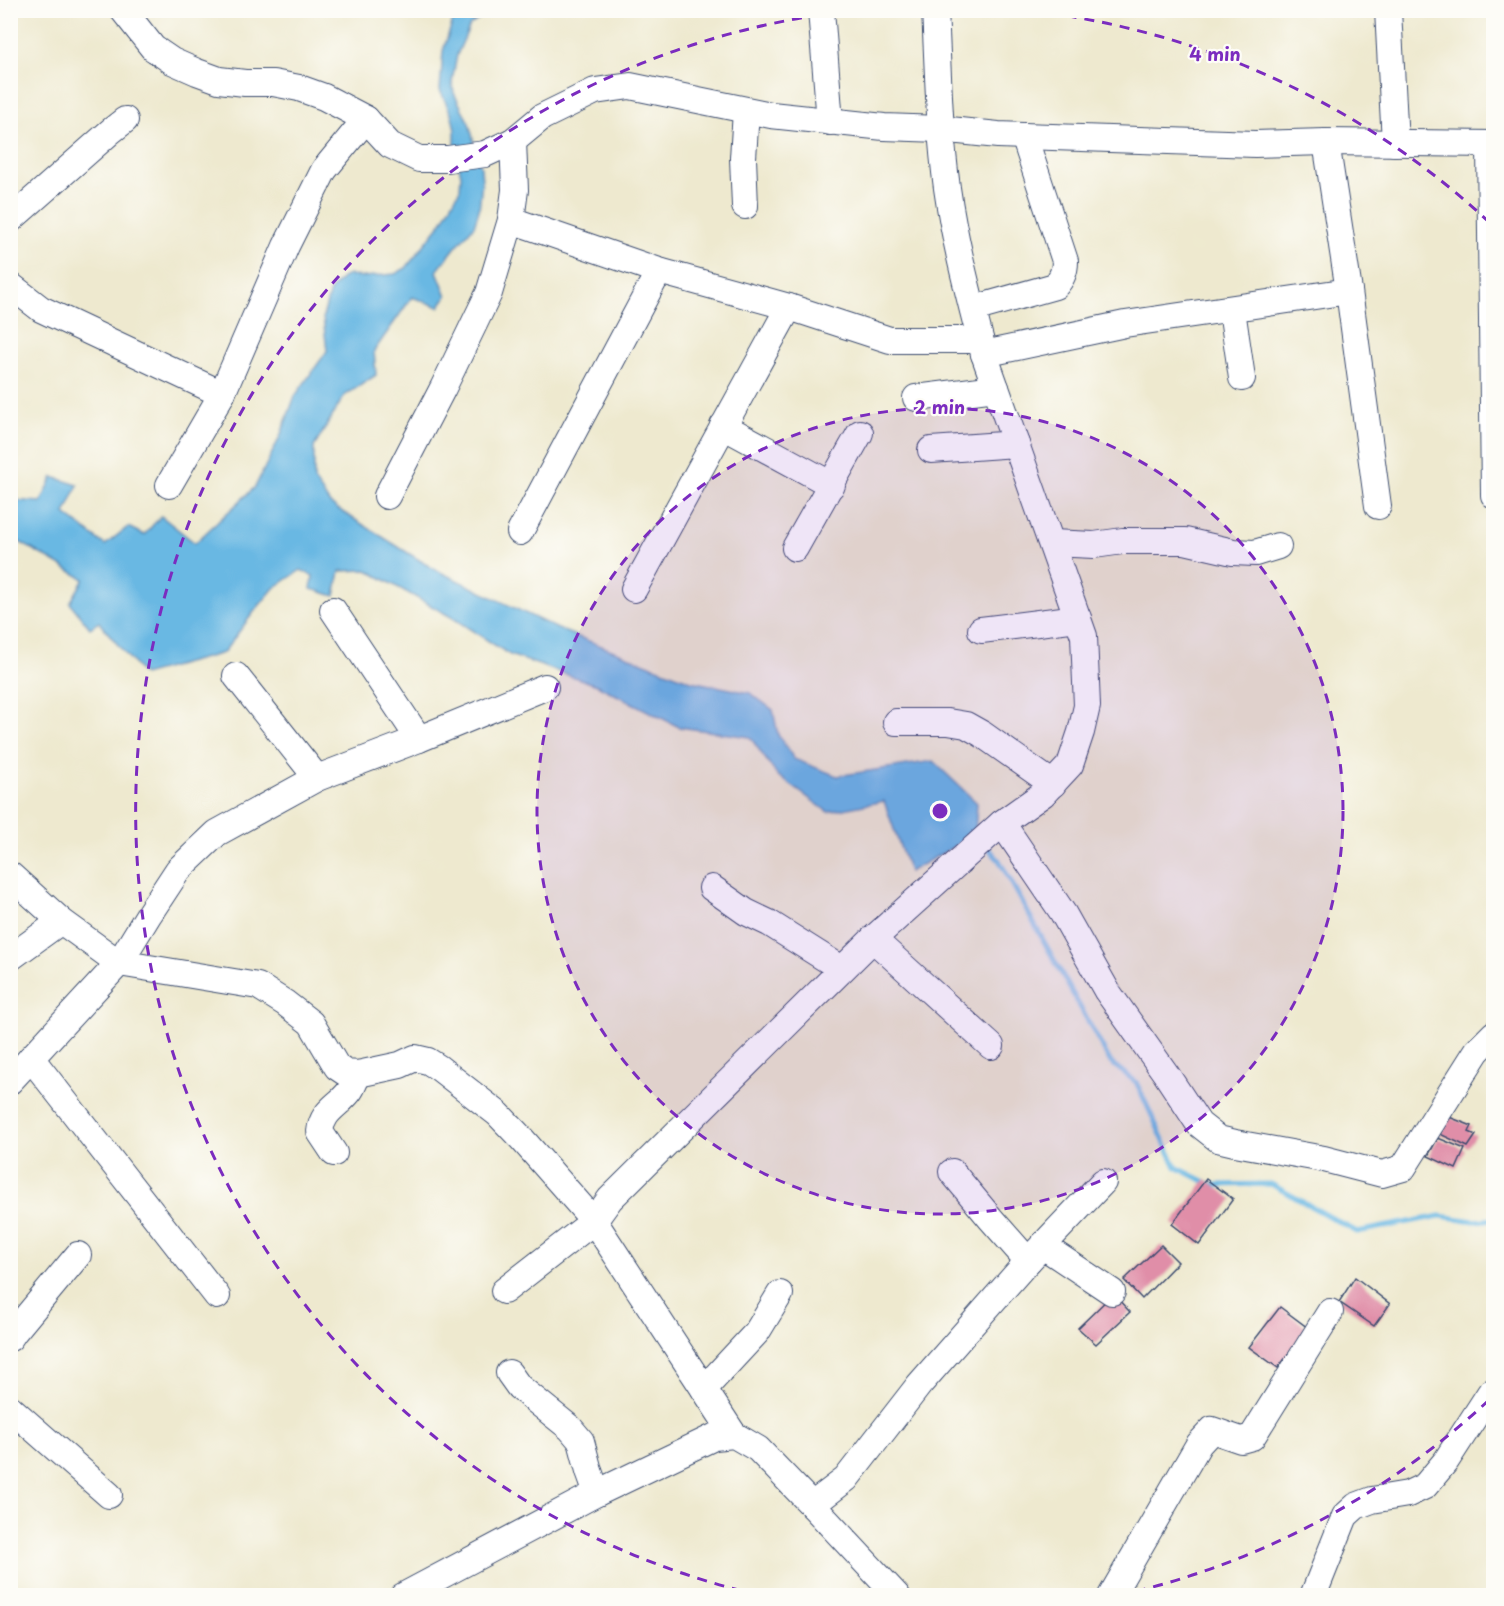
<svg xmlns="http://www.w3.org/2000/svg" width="1504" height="1606" font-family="'Playpen Sans',sans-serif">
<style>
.water{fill:#69b8e3;stroke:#4274a0;stroke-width:1.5}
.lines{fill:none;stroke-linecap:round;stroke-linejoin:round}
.stream{stroke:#69b8e3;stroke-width:5}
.building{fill:#e08ea8}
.minor-casing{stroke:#3b4b6f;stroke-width:28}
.minor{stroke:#fff;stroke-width:26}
.ring{fill:none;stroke:#7b2cbf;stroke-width:3;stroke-dasharray:10 8}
.centre{fill:#7b2cbf;stroke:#fdfcf7;stroke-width:3}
.ring-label{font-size:18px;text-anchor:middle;font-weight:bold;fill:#7b2cbf;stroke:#fdfcf7;stroke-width:4.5;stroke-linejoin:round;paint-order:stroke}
</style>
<rect width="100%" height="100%" fill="#fdfcf7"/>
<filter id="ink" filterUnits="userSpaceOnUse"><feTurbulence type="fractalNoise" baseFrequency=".0167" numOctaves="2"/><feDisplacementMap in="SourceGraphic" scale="12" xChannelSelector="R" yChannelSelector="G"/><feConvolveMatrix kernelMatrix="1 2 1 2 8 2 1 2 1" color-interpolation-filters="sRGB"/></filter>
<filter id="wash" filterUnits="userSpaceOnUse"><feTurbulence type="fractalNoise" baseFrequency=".008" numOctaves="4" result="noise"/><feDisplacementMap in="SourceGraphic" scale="24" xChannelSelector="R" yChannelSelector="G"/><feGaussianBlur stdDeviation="1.35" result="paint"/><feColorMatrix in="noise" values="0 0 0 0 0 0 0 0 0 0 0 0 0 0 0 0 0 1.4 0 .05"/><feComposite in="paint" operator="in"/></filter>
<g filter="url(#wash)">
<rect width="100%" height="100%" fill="#eee9cf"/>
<polygon class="water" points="456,11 492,11 470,25 457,55 452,82 454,93 469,123 481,168 482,182 479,210 474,226 455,248 437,271 447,296 439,307 412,297 374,351 376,375 344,396 314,447 314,480 330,504 432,568 558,629 691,681 750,693 773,710 778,735 794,759 837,776 933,761 977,803 975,835 909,872 884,801 828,812 777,775 750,737 679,727 597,685 510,655 453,618 367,570 340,571 335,596 311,589 313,576 301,570 274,588 253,613 223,653 143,675 99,622 90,628 70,603 84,579 11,537 11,500 41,502 53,477 78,485 65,514 105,545 128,527 144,535 161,516 195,543 255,487 280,437 295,396 327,351 323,317 330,291 342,278 348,275 364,277 395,274 406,268 442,222 460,189 461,175 455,146 455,130 452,116 440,90 443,51"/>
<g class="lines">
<polyline class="stream" points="989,849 999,860 1111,1063 1136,1082 1176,1167 1212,1185 1271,1184 1357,1232 1440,1216 1474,1221 1494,1219"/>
</g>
<g id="blocks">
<g class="building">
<polygon points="1449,1117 1472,1126 1469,1132 1476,1135 1468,1147 1440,1134"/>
<polygon points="1438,1138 1465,1149 1456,1169 1428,1156"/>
<polygon points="1206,1179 1233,1199 1199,1245 1172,1224"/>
<polygon points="1161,1245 1178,1262 1142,1299 1124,1280"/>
<polygon points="1355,1277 1390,1304 1374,1326 1339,1302"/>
<polygon points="1113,1294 1130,1312 1096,1344 1078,1328"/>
<polygon points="1280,1307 1308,1328 1278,1368 1249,1347"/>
</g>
</g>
</g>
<g filter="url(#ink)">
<use href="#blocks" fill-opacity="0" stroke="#3b4b6f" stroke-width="1.5"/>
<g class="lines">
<g class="minor-casing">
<g id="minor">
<polyline points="123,10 153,48 172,61 197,72 219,80 245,83 273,83 299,88 324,97 366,119 390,145 419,159 448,159 485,154 513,141 542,117 595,91 630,86 771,115 884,127 940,129 998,135 1255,144 1326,142 1494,144"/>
<polyline points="821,10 830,122"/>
<polyline points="1388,10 1395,143"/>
<polyline points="1326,142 1349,291 1378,506"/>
<polyline points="1490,144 1494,495"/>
<polyline points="745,206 743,158 746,111"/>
<polyline points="10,220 111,131 125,120"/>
<polyline points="511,220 659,271 789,307 890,340 980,340"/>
<polyline points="10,285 41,309 222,394"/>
<path d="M973,309l82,-23c7,-7 10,-15 10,-25l-41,-125"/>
<polyline points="1232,310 1242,378"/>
<polyline points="984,354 1125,324 1349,291"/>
<polyline points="916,398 996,388"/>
<polyline points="723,426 832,485"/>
<polyline points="931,450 1016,444"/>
<polyline points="169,485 222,394 286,246 324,170 366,119"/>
<polyline points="387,496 443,388 489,293 511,220 515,190 513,141"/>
<polyline points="520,532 659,271"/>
<polyline points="1052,543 1094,545 1123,541 1185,541 1233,552 1255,553 1278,546"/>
<polyline points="795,548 860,433"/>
<polyline points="634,589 789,307"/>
<polyline points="333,610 419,739"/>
<polyline points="981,630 1078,618"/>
<polyline points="236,676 317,778"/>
<polyline points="896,722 948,722 966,725 982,734 1053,784"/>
<polyline points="1002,823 1063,913 1107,991 1166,1074 1199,1124 1218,1139 1235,1143 1324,1159 1382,1174 1403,1168 1477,1051 1494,1034"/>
<polyline points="10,875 61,921 119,963 258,986 285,1003 311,1023 337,1067 346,1073 358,1074 400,1065 415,1058 428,1061 439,1068 498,1114 521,1138 594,1221 734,1435"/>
<polyline points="712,888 746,912 769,923 842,969"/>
<polyline points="873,939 991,1046"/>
<polyline points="10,958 61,921"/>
<polyline points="31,1058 217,1296"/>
<polyline points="10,1081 119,963 149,914 178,870 217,833 317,778 419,739 545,687"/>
<path d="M334,1153l-14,-21c2,-21 17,-25 29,-40 4,-5 6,-12 9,-18"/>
<polyline points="952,1172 991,1219 1028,1261"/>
<polyline points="1043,1246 1112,1292"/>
<path d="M504,1291l90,-70 16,-22 263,-260 129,-116 41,-29 27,-29 11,-33 6,-26 -3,-70 -100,-282c-14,-55 -29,-110 -37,-166 -8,-59 -9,-118 -12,-178"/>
<polyline points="10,1338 14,1332 78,1255"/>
<polyline points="509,1373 519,1387 570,1428 581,1441 589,1471 597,1493"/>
<polyline points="704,1389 757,1332 780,1294"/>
<polyline points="10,1408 109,1495"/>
<polyline points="812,1505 846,1479 919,1385 1028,1261 1103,1182"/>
<polyline points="403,1596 597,1493 714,1437 734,1435 758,1449 812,1505 897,1596"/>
<polyline points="1111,1596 1199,1444 1212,1430 1241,1440 1252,1437 1330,1312"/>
<polyline points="1313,1596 1345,1516 1356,1506 1372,1500 1408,1494 1425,1486 1446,1461 1490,1393"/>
</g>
</g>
<use href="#minor" class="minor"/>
</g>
</g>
<circle cx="940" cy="811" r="403" fill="#7b2cbf" fill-opacity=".12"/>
<g class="ring">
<circle cx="940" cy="811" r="403"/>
<path d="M1489 1400A805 805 0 0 1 1121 1595M759 1595A805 805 0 0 1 849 11M1031 11A805 805 0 0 1 1489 222"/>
</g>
<circle cx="940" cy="811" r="9" class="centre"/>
<g class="ring-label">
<text x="1215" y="61">4 min</text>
<text x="940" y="414">2 min</text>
</g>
<rect width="1504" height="1606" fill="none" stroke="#fdfcf7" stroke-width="36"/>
</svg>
